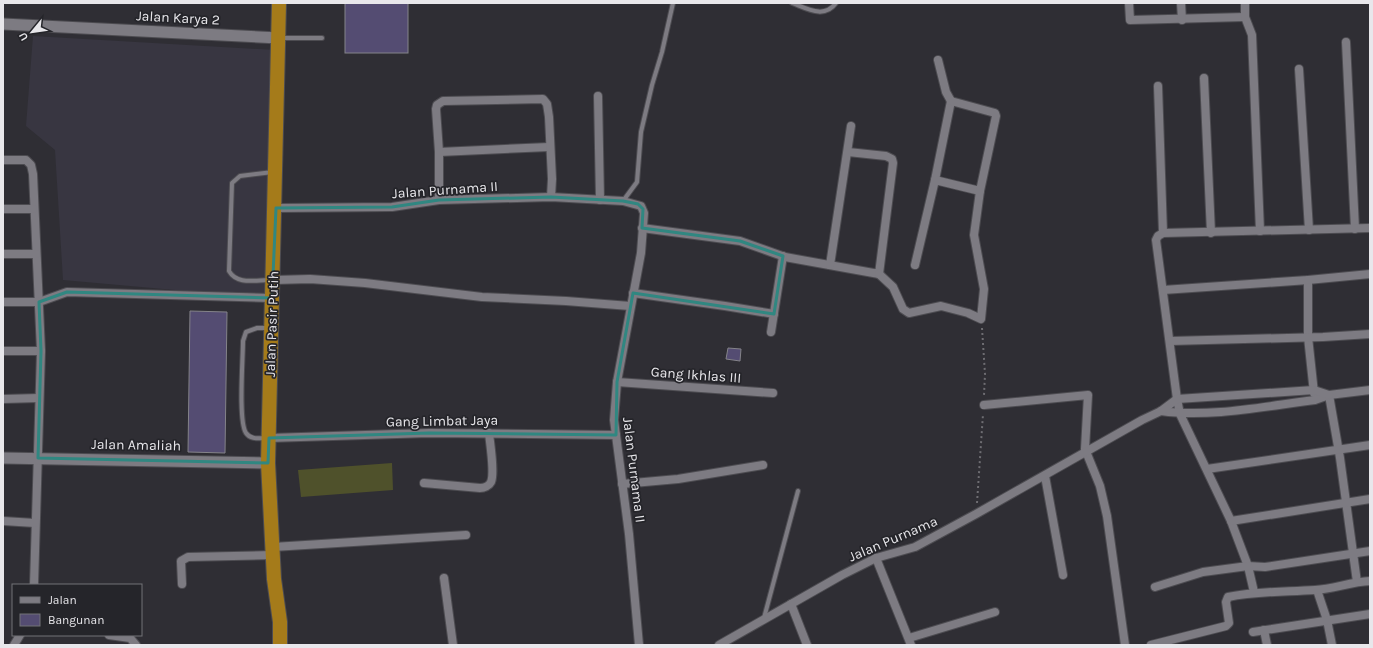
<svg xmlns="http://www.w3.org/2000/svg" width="1373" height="648" font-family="Karla,sans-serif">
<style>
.built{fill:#383641}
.pitch{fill:#4f512b}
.building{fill:#544c72;stroke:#848389}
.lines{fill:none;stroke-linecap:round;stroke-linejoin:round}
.service-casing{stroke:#4d4c51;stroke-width:6}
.minor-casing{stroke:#4d4c51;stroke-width:10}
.tertiary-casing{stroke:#4d4c51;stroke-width:13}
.trunk-casing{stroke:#4d4c51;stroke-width:16}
.path{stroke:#6e6d72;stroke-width:2;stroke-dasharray:2 3;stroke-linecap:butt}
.service{stroke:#7d7b82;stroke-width:4}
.minor{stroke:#7d7b82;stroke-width:8}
.tertiary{stroke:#7d7b82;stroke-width:11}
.trunk{stroke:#a57b1a;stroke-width:14}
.marked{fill:none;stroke:#308781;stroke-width:3;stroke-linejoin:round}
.labels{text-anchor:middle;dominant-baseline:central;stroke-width:3.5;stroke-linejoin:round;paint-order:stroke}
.street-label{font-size:14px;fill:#e8e7eb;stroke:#25252a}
</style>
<rect width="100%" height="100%" fill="#2f2e34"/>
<polygon class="built" points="33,36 275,50 265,298 63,280 55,150 26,126"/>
<polygon class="pitch" points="392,463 393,490 301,497 298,470"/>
<g class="building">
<rect x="345" y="3" width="63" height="50"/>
<polygon points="190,311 227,312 225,453 188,452"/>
<polygon points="728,348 741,349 740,361 726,359"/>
</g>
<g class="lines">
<g class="service-casing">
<g id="service">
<path d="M792,3c16,6 32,16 44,0"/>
<polyline points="281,38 322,38"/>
<polyline points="623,201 637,182 641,132 652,85 662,52 673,3"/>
<path d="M269,280c-14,0 -32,5 -40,-9l3,-88 8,-7 33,-4"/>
<path d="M266,438c-7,0 -15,2 -20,-5 -8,-12 -3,-74 -3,-92l3,-9 11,-4h11"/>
<polyline points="764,618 798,491"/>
</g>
</g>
<g class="minor-casing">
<g id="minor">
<polyline points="1129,3 1130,20 1245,17"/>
<polyline points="1181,3 1182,20"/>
<polyline points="1245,3 1245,17 1252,35 1260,231"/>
<polyline points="1346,42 1355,229"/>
<polyline points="1299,69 1309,230"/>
<polyline points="1204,78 1211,233"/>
<polyline points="1158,86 1163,233"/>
<polyline points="598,96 600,200"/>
<polyline points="439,152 549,147"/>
<polyline points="3,160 26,160 31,165 33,174 41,351 34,585"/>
<polyline points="935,180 951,101"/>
<polyline points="439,200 439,152 436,109 437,105 443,101 543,99 547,104 549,117 552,179 551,197"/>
<polyline points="276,208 392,207 439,200 551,197 623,201 641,206 644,213 641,253 617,382 614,420 629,534 639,645"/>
<polyline points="3,209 33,209"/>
<polyline points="642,228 740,241 785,257 879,274 893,163 892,159 886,156 848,152"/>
<polyline points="1370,228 1163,233 1158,236 1156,240 1177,399 1180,414 1231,521 1248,566 1265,567 1370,551"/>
<polyline points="3,254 36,254"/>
<polyline points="830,265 851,126"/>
<polyline points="915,265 935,180 980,191"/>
<polyline points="879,274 893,287 903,309 909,313 941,306 968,313 981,319 984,289 974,235 980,191 996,116 995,113 951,101 946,92 938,60"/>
<polyline points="274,280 310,279 365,283 482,297 566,301 630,306"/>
<polyline points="1308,280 1308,337 1314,393"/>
<polyline points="1163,290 1308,280 1370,274"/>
<polyline points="633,293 725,306 774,314"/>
<polyline points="3,302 39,302 67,292 272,298"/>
<polyline points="771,332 783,256"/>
<polyline points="1170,341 1323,337 1370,334"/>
<polyline points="3,351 41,351"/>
<polyline points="617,382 773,393"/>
<polyline points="1329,395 1340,458 1357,582"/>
<polyline points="3,399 39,398"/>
<polyline points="984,405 1088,395 1085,449 1100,486 1107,516 1125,645"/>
<path d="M1161,411c49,7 105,-5 154,-11l14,-5 41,-5"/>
<polyline points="269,438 429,433 616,435"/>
<polyline points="1207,469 1370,445"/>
<polyline points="1045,476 1063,575"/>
<path d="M424,483l56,5c4,0 9,-2 11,-6 4,-9 -1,-38 -2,-49"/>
<polyline points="622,484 678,479 763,465"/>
<polyline points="3,521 35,523"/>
<polyline points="1231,521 1370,499"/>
<polyline points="273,547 466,535"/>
<polyline points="876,558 911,645"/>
<polyline points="444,578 453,645"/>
<polyline points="182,584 181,561 188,557 273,555"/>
<polyline points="1155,587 1203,572 1248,566 1254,592"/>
<polyline points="1317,590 1327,620 1332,645"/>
<polyline points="791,604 807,645"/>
<polyline points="1264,630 1267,645"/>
<polyline points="1253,632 1370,614"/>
<polyline points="109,635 130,638 136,645"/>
<polyline points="909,638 995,612"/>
<polyline points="14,645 20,635"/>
<polyline points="719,645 842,575 876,558 915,547 976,514 1142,420 1161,411 1177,399 1314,390 1329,395"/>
<path d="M1151,645l75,-19 3,-3 -3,-21 2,-5c29,-6 58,-5 87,-7 19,-1 35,-8 55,-9"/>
</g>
</g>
<g class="tertiary-casing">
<g id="tertiary">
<polyline points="3,24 279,38"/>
<polyline points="3,458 268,463"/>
</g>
</g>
<g class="trunk-casing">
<polyline id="trunk" points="279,3 268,463 274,579 280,622 280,645"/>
</g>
<g class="path">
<polyline points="982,328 985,374 984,395"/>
<polyline points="977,503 983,414"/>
</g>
<use href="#service" class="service"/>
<use href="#minor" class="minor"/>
<use href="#tertiary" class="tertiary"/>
<use href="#trunk" class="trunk"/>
</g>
<path class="marked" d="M551,197l72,4 15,3 5,5 -1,19 98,13 43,15 -9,58 -141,-21 -16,89 -1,53 -187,-2 -160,5 -1,25 -230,-5 3,-107 -2,-49 28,-10 205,6 4,-90 116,-1 47,-7z"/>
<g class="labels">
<g class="street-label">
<text transform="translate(178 18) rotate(3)">Jalan Karya 2</text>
<text transform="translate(445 190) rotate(-4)">Jalan Purnama II</text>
<text transform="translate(272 324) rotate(-88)">Jalan Pasir Putih</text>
<text transform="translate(696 375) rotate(4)">Gang Ikhlas III</text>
<text transform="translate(442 421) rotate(-1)">Gang Limbat Jaya</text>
<text transform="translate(136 445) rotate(1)">Jalan Amaliah</text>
<text transform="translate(634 470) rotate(83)">Jalan Purnama II</text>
<text transform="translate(893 539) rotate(-23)">Jalan Purnama</text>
</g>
</g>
<rect width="1373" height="648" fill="none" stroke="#e8e7eb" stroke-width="8"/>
<rect x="12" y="584" width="130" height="52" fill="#25252a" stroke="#737377"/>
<rect x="20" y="597" width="20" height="6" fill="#7d7b82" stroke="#737377"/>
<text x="48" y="604" font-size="12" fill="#e8e7eb">Jalan</text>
<rect x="20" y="614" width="20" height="12" fill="#544c72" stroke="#737377"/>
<text x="48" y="624" font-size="12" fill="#e8e7eb">Bangunan</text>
<g transform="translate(32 32) rotate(241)" stroke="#25252a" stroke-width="3" paint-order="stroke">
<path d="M0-3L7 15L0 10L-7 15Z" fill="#e8e7eb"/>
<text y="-6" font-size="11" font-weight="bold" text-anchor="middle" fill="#e8e7eb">U</text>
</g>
</svg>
